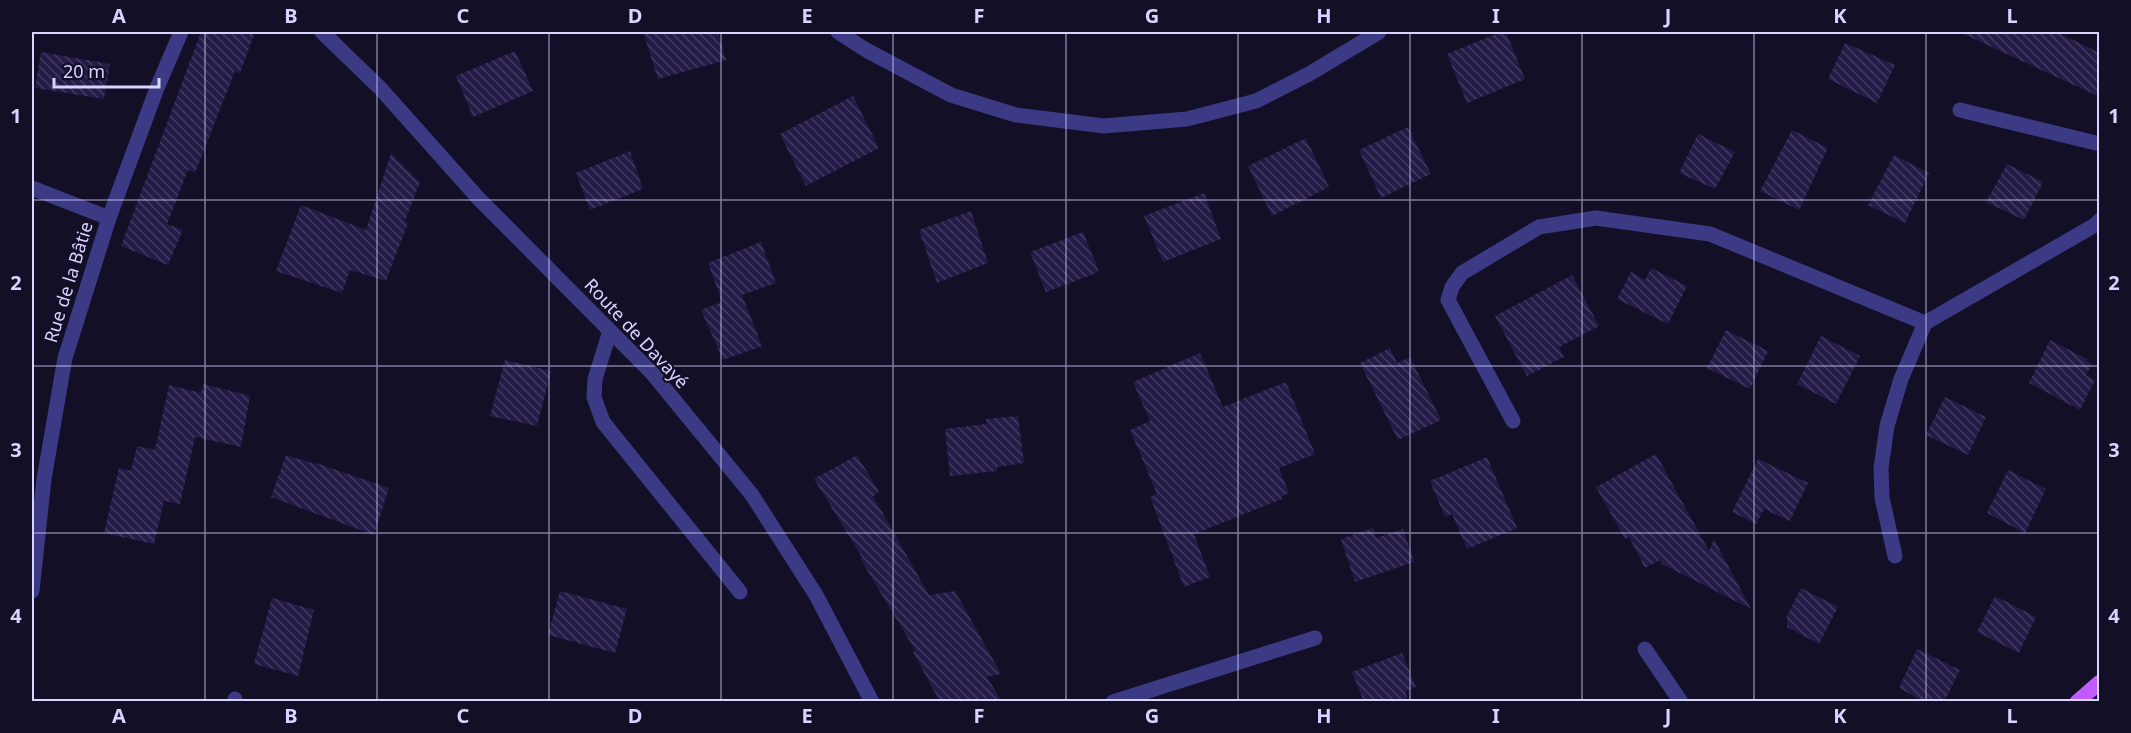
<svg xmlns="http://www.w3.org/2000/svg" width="2131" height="733" font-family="'Noto Sans',sans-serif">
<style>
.building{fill:url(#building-back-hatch)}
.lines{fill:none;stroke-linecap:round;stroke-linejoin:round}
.minor{stroke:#3d3a85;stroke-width:15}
.major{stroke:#c25bff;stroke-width:15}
.grid{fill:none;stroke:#d9d4ff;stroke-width:1.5;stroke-opacity:0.55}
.labels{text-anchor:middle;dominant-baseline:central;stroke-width:4.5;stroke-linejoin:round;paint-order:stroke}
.street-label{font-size:18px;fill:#d9d4ff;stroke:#130f26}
.neatline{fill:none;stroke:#d9d4ff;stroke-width:2}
.grid-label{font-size:20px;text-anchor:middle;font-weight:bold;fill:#d9d4ff}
</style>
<defs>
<pattern id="building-back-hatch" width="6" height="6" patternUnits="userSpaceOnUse" patternTransform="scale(1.5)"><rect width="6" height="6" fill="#241b47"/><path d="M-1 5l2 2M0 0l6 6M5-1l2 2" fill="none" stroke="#433b63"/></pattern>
</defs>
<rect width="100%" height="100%" fill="#130f26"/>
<g class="building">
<polygon points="201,32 255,32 240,73 235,71 195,173 188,170 167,224 183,230 168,265 121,246"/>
<polygon points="643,32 718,32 726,60 658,79"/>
<polygon points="1501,32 1506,32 1525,79 1467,103 1447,54"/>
<polygon points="1959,32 2057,32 2100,53 2100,97"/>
<polygon points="1845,43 1895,65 1877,103 1828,79"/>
<polygon points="515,51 533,91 473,117 456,76"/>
<polygon points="41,52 110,64 104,99 35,88"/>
<polygon points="853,96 879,148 806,186 780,134"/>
<polygon points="1408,127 1431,174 1381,198 1359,150"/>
<polygon points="1792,130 1828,148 1799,210 1760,191"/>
<polygon points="1698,134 1735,152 1715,189 1679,173"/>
<polygon points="1306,138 1329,187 1272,216 1248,166"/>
<polygon points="630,151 643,189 590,210 576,173"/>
<polygon points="391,153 420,182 405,221 408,223 386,281 350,270 342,293 276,271 301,205 366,230"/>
<polygon points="1894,155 1929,173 1905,223 1868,205"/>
<polygon points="2007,164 2043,182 2024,220 1986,202"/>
<polygon points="1204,193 1221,239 1163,262 1144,216"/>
<polygon points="971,211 988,263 937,283 919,230"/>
<polygon points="1083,232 1099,272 1046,292 1030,252"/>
<polygon points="761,242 776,283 742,295 762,346 723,360 701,310 722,302 708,263"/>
<polygon points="1651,268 1687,286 1668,324 1617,299 1631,272 1645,280"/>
<polygon points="1572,275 1599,326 1559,347 1564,357 1527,376 1495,316"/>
<polygon points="1726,330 1768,351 1750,389 1707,368"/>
<polygon points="1821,336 1860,356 1836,404 1797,384"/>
<polygon points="2050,340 2087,359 2086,361 2092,364 2086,375 2095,380 2080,410 2029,383"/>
<polygon points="1390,348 1397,363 1410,357 1441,420 1398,440 1360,363"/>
<polygon points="1200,353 1223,407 1286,382 1315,454 1279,468 1289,493 1281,497 1282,499 1194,534 1210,577 1184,587 1150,497 1157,494 1130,430 1150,421 1133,382"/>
<polygon points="505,360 551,371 537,426 490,416"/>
<polygon points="203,384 250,396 241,447 195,437 180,504 164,501 154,544 104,533 119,468 131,471 137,446 155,450 169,385 201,393"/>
<polygon points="1945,397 1986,417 1968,455 1926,435"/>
<polygon points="1018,416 1024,463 997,467 997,471 950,476 945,429 986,424 986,419"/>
<polygon points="1656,454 1709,551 1714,539 1751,609 1662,564 1660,560 1645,568 1629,537 1625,539 1596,487"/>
<polygon points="286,455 315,464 316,463 389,488 374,535 271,497"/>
<polygon points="857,455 879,492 873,496 929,595 955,591 1001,674 987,677 1002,702 940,702 913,652 915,650 860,558 862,557 814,479"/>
<polygon points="1487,457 1517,528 1467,549 1452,514 1445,517 1430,481"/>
<polygon points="1758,459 1808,483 1790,521 1764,509 1756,524 1732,512"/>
<polygon points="2008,470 2046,489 2025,533 1987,513"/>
<polygon points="1373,528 1376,538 1403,529 1414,562 1355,582 1341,539"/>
<polygon points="1801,588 1838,607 1819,644 1787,627 1787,616"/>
<polygon points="560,591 627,609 615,653 548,635"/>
<polygon points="1995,596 2036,617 2019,653 1977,632"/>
<polygon points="272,598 314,610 298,676 254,664"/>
<polygon points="1917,649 1960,670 1944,702 1925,702 1899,688"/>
<polygon points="1402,653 1416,687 1405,692 1409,702 1364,702 1352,672"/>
</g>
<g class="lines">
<g class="minor">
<polyline points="322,32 380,88 479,199 652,373 752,495 816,595 872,702"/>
<polyline points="838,32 866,50 951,95 1016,115 1104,126 1187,119 1256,101 1309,74 1379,32"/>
<polyline points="1960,110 2100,144"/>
<polyline points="32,188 109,218"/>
<polyline points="610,331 595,379 594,397 603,422 740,592"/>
<polyline points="1513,421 1448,300 1452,287 1462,273 1539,227 1596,218 1710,234 1925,323"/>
<polyline points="1895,556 1882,498 1881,468 1887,426 1901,379 1925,323 2095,225 2100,220"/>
<polyline points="32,591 44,479 65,358 109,218 157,88 181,32"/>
<polyline points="1645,649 1681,702"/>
<polyline points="234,702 235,699"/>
<polyline points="1113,702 1315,638"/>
</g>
<polyline class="major" points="2077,702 2100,682"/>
</g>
<path class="grid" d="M205,32v670M377,32v670M549,32v670M721,32v670M893,32v670M1066,32v670M1238,32v670M1410,32v670M1582,32v670M1754,32v670M1926,32v670M32,200h2068M32,366h2068M32,533h2068"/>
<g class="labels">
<g class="street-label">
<text transform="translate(68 282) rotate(-73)">Rue de la Bâtie</text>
<text transform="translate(637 333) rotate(47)">Route de Davayé</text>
</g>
</g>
<rect width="2131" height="733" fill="none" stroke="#130f26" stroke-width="66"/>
<path d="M54 78v9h105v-9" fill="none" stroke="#d9d4ff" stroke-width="3"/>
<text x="63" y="78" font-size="18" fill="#d9d4ff" stroke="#130f26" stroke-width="4.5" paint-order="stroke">20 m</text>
<rect x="33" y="33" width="2065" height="667" class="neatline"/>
<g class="grid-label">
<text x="119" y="23">A</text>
<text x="291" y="23">B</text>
<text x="463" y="23">C</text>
<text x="635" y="23">D</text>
<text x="807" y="23">E</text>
<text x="979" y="23">F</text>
<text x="1152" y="23">G</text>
<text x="1324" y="23">H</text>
<text x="1496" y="23">I</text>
<text x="1668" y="23">J</text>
<text x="1840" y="23">K</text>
<text x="2012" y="23">L</text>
<text x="16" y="123">1</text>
<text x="2114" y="123">1</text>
<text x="16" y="290">2</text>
<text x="2114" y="290">2</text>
<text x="16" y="457">3</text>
<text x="2114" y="457">3</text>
<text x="16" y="623">4</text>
<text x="2114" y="623">4</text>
<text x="119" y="723">A</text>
<text x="291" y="723">B</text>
<text x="463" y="723">C</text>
<text x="635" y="723">D</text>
<text x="807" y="723">E</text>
<text x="979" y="723">F</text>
<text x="1152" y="723">G</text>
<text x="1324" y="723">H</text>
<text x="1496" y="723">I</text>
<text x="1668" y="723">J</text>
<text x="1840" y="723">K</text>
<text x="2012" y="723">L</text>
</g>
</svg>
